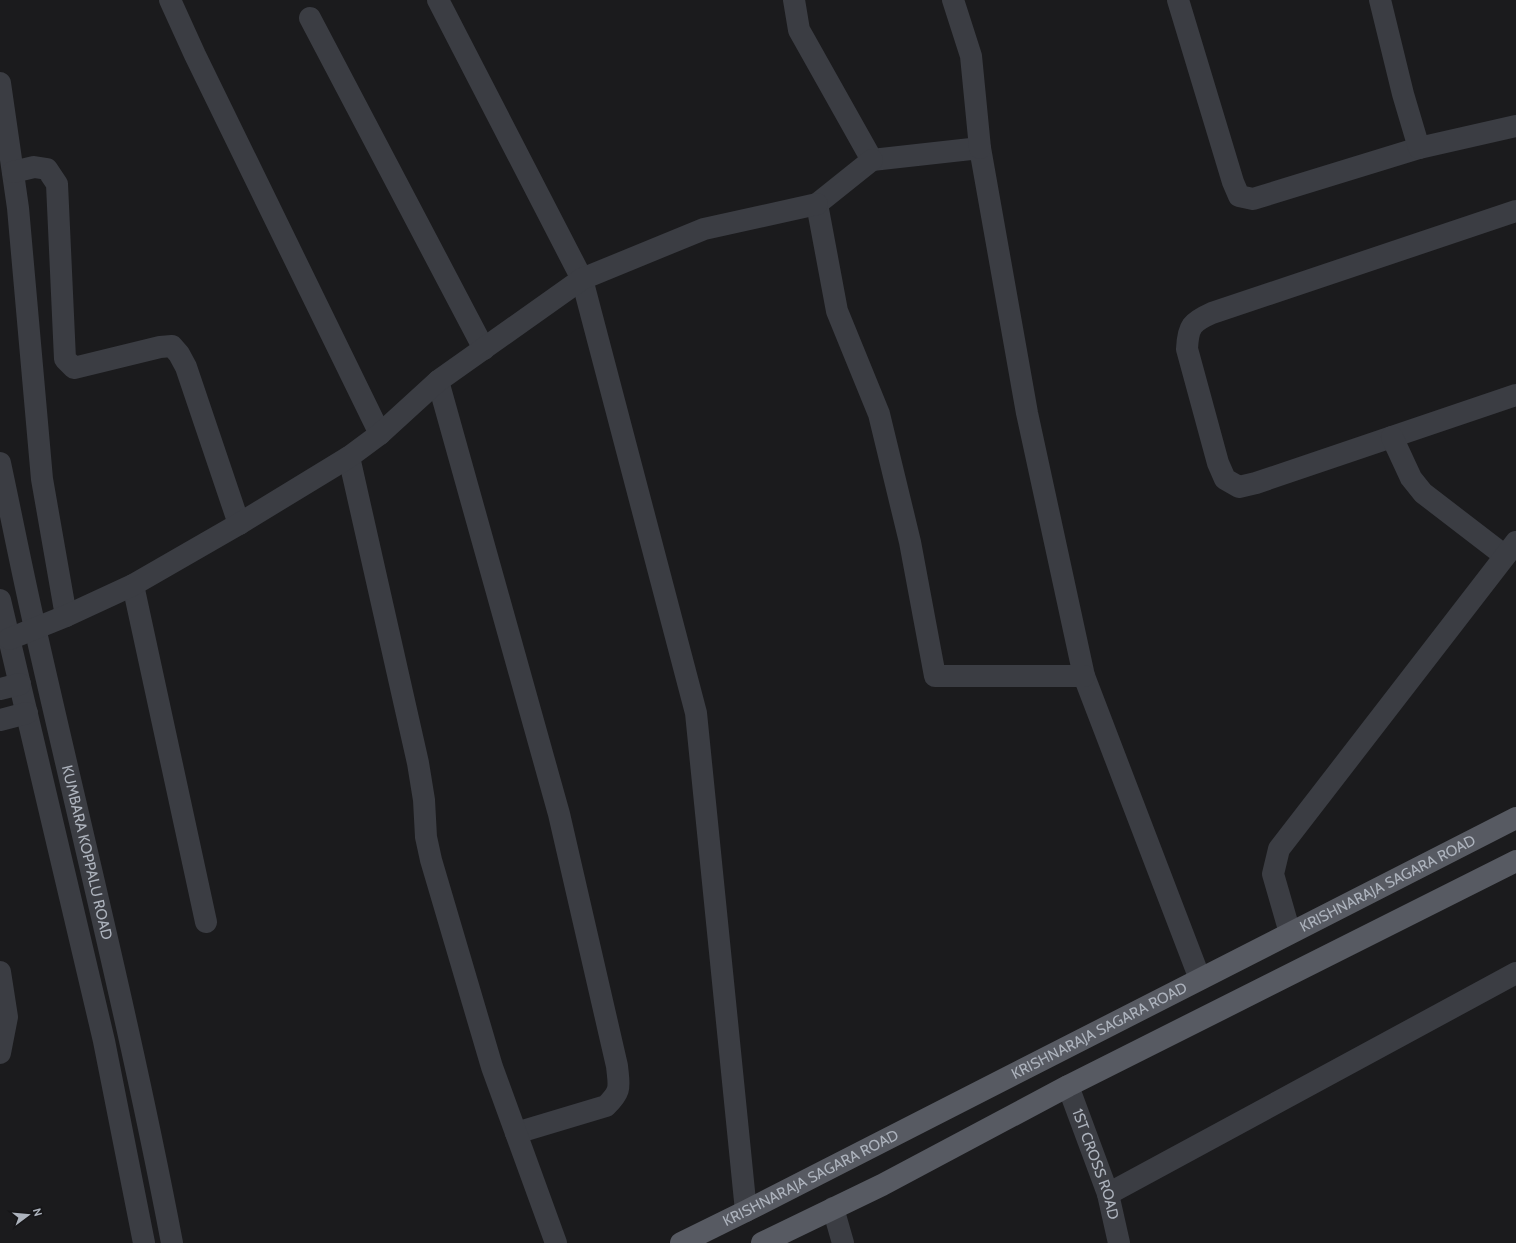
<svg xmlns="http://www.w3.org/2000/svg" width="1516" height="1243" font-family="Cabin,sans-serif">
<style>
.lines{fill:none;stroke-linecap:round;stroke-linejoin:round}
.minor{stroke:#3b3d43;stroke-width:22}
.major{stroke:#575a62;stroke-width:22}
.labels{text-anchor:middle;dominant-baseline:central;stroke-width:4;stroke-linejoin:round;paint-order:stroke}
.street-label{font-size:15px;fill:#adb3bd;stroke:#161618}
</style>
<rect width="100%" height="100%" fill="#1b1b1d"/>
<g class="lines">
<g class="minor">
<polyline points="170,0 195,55 380,434"/>
<polyline points="438,0 582,279 696,713 746,1211"/>
<polyline points="794,0 799,30 872,160 980,148 1027,413 1084,676 1200,979"/>
<polyline points="953,0 971,56 980,148"/>
<polyline points="1178,0 1233,182 1239,196 1253,199 1419,148"/>
<polyline points="1380,0 1403,94 1419,148 1516,126"/>
<polyline points="310,18 484,349"/>
<polyline points="0,83 18,208 42,479 66,616"/>
<polyline points="872,160 817,204 837,311 879,414 910,542 935,676 1084,676"/>
<polyline points="13,172 34,167 47,169 57,184 65,359 74,368 160,347 172,346 179,354 186,367 239,524"/>
<path d="M1516,211l-304,102c-20,9 -24,13 -25,36l31,114 7,16 14,8 17,-4 260,-88"/>
<path d="M438,381l121,433 58,252c2,21 5,24 -11,40l-90,27"/>
<polyline points="1392,437 1411,478 1423,493 1505,556"/>
<polyline points="349,457 418,763 424,800 426,837 431,860 492,1067 556,1243"/>
<path id="s1" d="M0,463c12,56 23,113 36,169 46,203 97,406 136,611"/>
<polyline points="133,585 206,922"/>
<polyline points="0,600 104,1041 144,1243"/>
<polyline points="9,639 66,616 133,585 239,524 349,457 380,434 438,381 582,279 704,229 817,204"/>
<polyline points="0,689 20,684"/>
<polyline points="0,720 27,713"/>
<polyline points="1290,933 1273,874 1279,849 1516,542"/>
<polyline points="0,972 7,1017 0,1053"/>
<path id="s2" d="M1068,1086l40,108 11,49"/>
<polyline points="1108,1194 1516,973"/>
<polyline points="833,1208 843,1243"/>
</g>
<g class="major">
<path id="s3" d="M681,1243l65,-32 770,-393"/>
<polyline points="762,1243 882,1185 1068,1086 1516,861"/>
</g>
</g>
<g class="labels">
<g class="street-label">
<text stroke="none"><textPath href="#s1" startOffset="399">KUMBARA KOPPALU ROAD</textPath></text>
<text stroke="none"><textPath href="#s3" startOffset="793">KRISHNARAJA SAGARA ROAD</textPath></text>
<text stroke="none"><textPath href="#s3" startOffset="469">KRISHNARAJA SAGARA ROAD</textPath></text>
<text stroke="none"><textPath href="#s2" startOffset="83">1ST CROSS ROAD</textPath></text>
<text stroke="none"><textPath href="#s3" startOffset="145">KRISHNARAJA SAGARA ROAD</textPath></text>
</g>
</g>
<g transform="translate(28 1215) rotate(74)" stroke="#161618" stroke-width="3" paint-order="stroke">
<path d="M0-3L7 15L0 10L-7 15Z" fill="#adb3bd"/>
<text y="-6" font-size="11" font-weight="bold" text-anchor="middle" fill="#adb3bd">N</text>
</g>
</svg>
